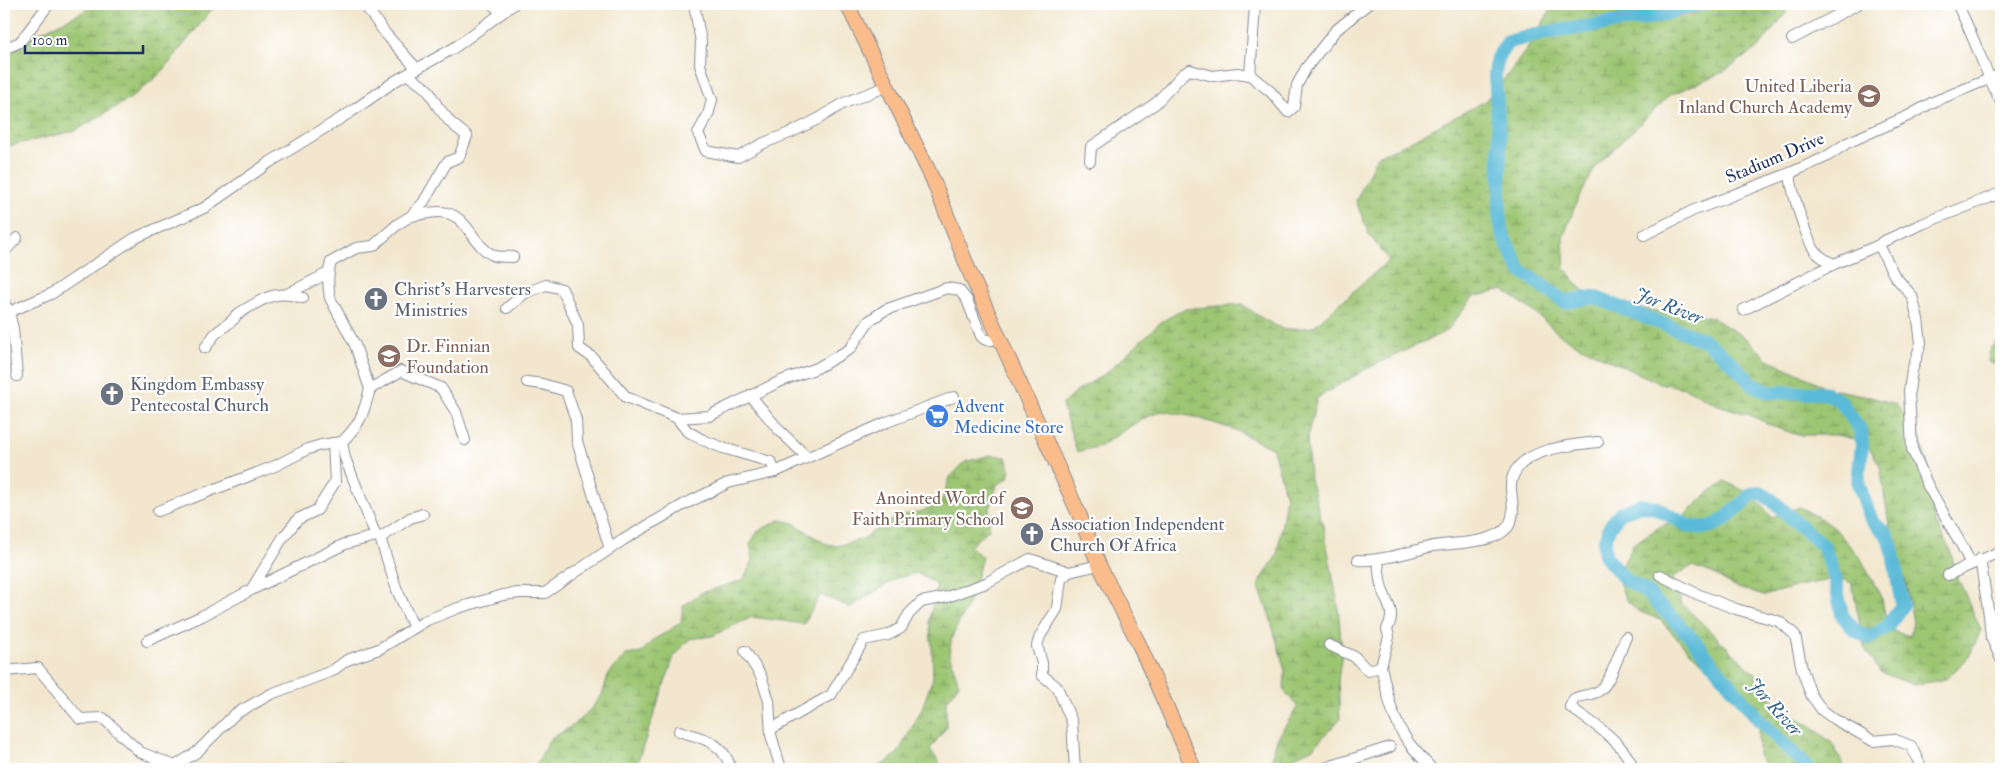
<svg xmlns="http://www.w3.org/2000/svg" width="2005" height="773" font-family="'IM FELL Double Pica',serif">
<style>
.wetland{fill:url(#wetland-marsh);stroke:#5c7a68}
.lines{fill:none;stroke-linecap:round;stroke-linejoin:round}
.river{stroke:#5abad8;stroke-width:14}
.minor-casing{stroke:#868b96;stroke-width:12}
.major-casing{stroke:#868b96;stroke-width:16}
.minor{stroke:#fff;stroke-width:10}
.major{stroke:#fabc8b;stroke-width:14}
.labels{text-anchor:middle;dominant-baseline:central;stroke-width:4.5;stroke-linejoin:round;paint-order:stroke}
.education-label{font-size:18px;fill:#785e54;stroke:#fff;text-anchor:end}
.street-label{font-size:18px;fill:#1b2f5e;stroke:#fff}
.worship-label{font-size:18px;fill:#5b616d;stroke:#fff;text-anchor:start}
.shop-label{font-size:18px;fill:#366cbe;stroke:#fff;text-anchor:start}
.water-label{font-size:19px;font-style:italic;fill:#316089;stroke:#fff}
</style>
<defs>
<pattern id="wetland-marsh" width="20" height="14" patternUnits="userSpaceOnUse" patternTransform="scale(1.25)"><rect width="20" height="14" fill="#9dc673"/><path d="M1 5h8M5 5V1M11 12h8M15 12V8" fill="none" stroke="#7fa162"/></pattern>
</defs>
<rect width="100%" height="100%" fill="#fff"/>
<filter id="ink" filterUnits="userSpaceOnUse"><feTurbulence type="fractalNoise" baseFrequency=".02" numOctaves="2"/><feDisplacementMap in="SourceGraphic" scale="10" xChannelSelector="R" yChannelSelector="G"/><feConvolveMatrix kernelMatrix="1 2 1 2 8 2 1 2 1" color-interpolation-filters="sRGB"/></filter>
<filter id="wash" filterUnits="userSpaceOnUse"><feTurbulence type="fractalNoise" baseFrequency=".0096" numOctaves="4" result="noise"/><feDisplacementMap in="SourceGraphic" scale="20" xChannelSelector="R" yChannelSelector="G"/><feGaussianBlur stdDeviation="1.12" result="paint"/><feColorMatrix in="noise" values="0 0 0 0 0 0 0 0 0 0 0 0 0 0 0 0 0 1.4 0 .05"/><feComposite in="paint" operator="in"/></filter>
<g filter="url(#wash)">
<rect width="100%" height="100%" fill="#f2e7ce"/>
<g class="wetland">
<polygon points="94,4 216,4 162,72 131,98 75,131 4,147 4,49 81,13"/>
<polygon points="1554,4 1787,4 1786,13 1758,48 1721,73 1670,95 1597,165 1577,201 1563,238 1565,269 1583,291 1606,301 1655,311 1682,313 1713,318 1747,339 1768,359 1830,389 1864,395 1895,404 1916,427 1927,460 1935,521 1950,550 1957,576 1981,630 1969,657 1946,679 1914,685 1880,672 1864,647 1852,583 1839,578 1794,587 1764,596 1738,588 1712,573 1692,566 1672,578 1682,604 1753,672 1779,708 1810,725 1832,743 1845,769 1768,769 1758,755 1758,721 1742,698 1723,679 1688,650 1660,620 1638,611 1626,600 1617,577 1633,544 1661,526 1681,519 1708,493 1725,481 1752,495 1772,517 1800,507 1832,525 1861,559 1882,599 1888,630 1910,636 1913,622 1906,583 1892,544 1880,466 1866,442 1836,435 1798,435 1779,429 1750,415 1718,405 1685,388 1659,383 1575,344 1559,334 1533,311 1503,290 1473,297 1447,331 1368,368 1317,398 1307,438 1310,479 1324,529 1338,605 1342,653 1338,680 1340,719 1312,749 1272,767 1272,769 1269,769 1277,739 1298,706 1284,691 1285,671 1269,614 1258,585 1277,555 1286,497 1273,449 1235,430 1195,417 1162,411 1142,419 1100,446 1077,452 1062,405 1076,392 1106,373 1161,322 1184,309 1242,304 1260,317 1284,330 1313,327 1389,260 1369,235 1356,201 1377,156 1401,146 1485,101 1502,82 1527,49"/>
<polygon points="2001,338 2001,365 1988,362 1991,347"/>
<polygon points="991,455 1006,457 1010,470 1008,478 997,485 989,512 989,529 970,546 982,557 971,598 952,637 949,654 959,684 946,702 946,728 930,749 944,769 870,769 886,763 898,753 921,711 933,678 932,648 929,621 937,585 917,573 897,578 850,607 820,595 804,624 752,617 712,636 689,639 674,657 635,769 534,769 549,740 572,726 590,710 602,695 608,675 626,655 641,653 653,640 670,630 681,622 683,606 701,593 743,580 753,560 750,544 758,531 780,520 794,523 824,543 837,546 863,539 882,525 904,515 923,511 942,500 950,477 965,462"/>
<polygon points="341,760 361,766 365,769 314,769 318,764"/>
</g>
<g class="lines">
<polyline class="river" points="1704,4 1680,9 1654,17 1543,33 1508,42 1497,58 1495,76 1500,149 1500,222 1504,238 1520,270 1565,302 1594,297 1706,341 1732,363 1752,384 1768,392 1826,393 1840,401 1861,431 1862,445 1858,483 1871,519 1887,535 1892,547 1902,605 1888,626 1870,638 1854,630 1842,615 1835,578 1823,545 1809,534 1772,500 1760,493 1752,494 1725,519 1715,525 1704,528 1689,526 1656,508 1640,505 1620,513 1610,526 1604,543 1605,556 1625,579 1645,591 1690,636 1760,721 1809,769"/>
</g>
</g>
<g filter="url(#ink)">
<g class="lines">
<g class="minor-casing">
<g id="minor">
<polyline points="364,4 385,33 417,69"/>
<polyline points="492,4 502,13"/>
<polyline points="694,4 701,42 700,65 712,100 708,115 698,133 706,151 738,157 764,143 792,132 818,119 844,103 888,86"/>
<polyline points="1254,4 1255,6 1250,75 1271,92 1288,112 1294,107 1297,85 1306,68 1335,31 1368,4"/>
<path d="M1957,4c17,32 27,66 44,98"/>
<polyline points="1792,39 1858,4"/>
<polyline points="4,49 20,42 49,4"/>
<path d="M408,75l20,15 10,17 13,16 16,13 -8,21 -12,5 -24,41 -12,13 -13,8 -25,22 -17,2 -25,14c-4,13 -3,23 -1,36l25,47 15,44 31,-18 40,17 15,24 9,28"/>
<polyline points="1090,161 1091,147 1156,103 1183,74 1190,70 1213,76 1237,73 1250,75"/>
<path d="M1790,173c1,17 16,65 25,78 4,5 13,11 19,13l45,-19 3,-3 40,-18 79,-31"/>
<path d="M411,216c9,-1 19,-4 28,-4 29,0 33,34 54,43 5,3 14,1 20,2"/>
<polyline points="1644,235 1692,211 1790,173 1826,157 1847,143 1910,115 1933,102 2001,74"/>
<polyline points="1879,245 1894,275 1912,296 1918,319 1921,343 1912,371 1909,391 1912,449 1928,486 1962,546 1969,560 1969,565"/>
<polyline points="4,252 17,238"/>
<polyline points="289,293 328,273"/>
<polyline points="4,302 9,312 5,315"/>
<polyline points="507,308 525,293 546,285 562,289 578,325 579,348 592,357 626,397 677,418 687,431 703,440 723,448 771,462 775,472"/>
<polyline points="1743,310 1834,264"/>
<path d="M205,348l10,-14 19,-15 2,-4c24,-14 38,-27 67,-17"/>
<polyline points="17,376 13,329 9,312 51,294 135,238 204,208 270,162 351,112 395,81 454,48 514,4"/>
<polyline points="527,382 542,384 566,391 576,420 577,441 610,549"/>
<polyline points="750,395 778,429 807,457"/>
<path d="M677,418l32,-2 72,-35 36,-13 33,-19 19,-28 16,-11 62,-22 12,2 8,10 14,36c6,7 10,4 18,2"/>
<path d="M342,442c19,-19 21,-27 28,-53"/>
<polyline points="158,511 275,466 308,449 321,445 342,442 345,458 376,536 380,538 410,518 423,514"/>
<polyline points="380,538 397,590 414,628"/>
<polyline points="1980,559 1989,615 1991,637 2001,659"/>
<path d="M1358,560c19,2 52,-8 71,-13 19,-5 67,-1 80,-22 8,-14 1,-27 2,-41 4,-36 61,-39 87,-42"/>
<polyline points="1069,572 1061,579 1057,609 1040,636 1037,646 1042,663 1042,675 1057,687 1072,722 1075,769"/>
<polyline points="1660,575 1697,594 1736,609 1778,621 1785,626 1795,635 1802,669 1811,695 1822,710 1834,719 1873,741 1893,739 1911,746 1922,769"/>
<polyline points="1948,575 2001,551"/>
<polyline points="251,590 282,539 298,519 317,510 335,482 333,443"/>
<path d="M1626,637c-6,13 -15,45 -26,53 -7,6 -18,4 -26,9l-4,8c25,18 52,33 64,62"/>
<polyline points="147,641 202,616 251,590 345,544 376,536"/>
<path d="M1329,645l26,12 13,14 13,-5 8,-29 -2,-8c10,-18 -1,-25 -5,-41 -3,-9 -3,-19 -4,-28"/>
<polyline points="745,651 761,676 769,701 771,735 781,769"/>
<path d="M1381,666c6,27 11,54 28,77 7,9 16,18 23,26"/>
<polyline points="4,671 38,668 80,719 103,718 140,752 175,766 197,752 235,714 271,694 332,671 347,660 379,649 427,620 458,608 503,595 519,593 545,593 623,540 683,505 728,483 775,472 887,422 954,397"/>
<polyline points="771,729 831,695 864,640 888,635 901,628 909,614 921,602 947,597 986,583 1030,559 1069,572 1099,565"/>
<path d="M679,731c25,8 44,10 52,38"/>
<polyline points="1322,769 1390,747"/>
</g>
</g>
<g class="major-casing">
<polyline id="major" points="847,4 933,180 970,273 1079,514 1099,565 1138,642 1194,769"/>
</g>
<use href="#minor" class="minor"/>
<use href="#major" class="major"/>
</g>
</g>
<defs>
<g id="school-disc" transform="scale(1.25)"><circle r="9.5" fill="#8d6e63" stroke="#fff"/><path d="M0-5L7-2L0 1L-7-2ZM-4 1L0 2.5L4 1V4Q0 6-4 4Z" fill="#fff"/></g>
<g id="church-disc" transform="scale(1.25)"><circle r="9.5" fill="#6b7280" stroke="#fff"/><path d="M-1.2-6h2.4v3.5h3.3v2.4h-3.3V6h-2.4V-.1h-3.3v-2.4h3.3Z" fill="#fff"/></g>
<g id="supermarket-disc" transform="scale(1.25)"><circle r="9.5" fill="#3f7fe0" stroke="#fff"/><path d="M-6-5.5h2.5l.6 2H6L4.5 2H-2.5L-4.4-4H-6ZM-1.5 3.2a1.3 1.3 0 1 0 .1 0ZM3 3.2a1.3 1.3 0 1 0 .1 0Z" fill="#fff"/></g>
</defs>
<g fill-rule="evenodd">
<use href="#school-disc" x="1869" y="96"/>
<use href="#church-disc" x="376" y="299"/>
<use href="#school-disc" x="389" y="356"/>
<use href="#church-disc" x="112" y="394"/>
<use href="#supermarket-disc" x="937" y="416"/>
<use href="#school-disc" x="1022" y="508"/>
<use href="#church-disc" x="1032" y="534"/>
</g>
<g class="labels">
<g class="education-label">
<text x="1852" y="86">United Liberia<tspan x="1852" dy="21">Inland Church Academy</tspan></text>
<text x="406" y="346" text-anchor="start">Dr. Finnian<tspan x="406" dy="21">Foundation</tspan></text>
<text x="1004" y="498">Anointed Word of<tspan x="1004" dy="21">Faith Primary School</tspan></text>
</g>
<g class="street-label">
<text transform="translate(1775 158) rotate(-23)">Stadium Drive</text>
</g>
<g class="worship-label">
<text x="394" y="289">Christ's Harvesters<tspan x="394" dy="21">Ministries</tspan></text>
<text x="130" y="384">Kingdom Embassy<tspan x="130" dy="21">Pentecostal Church</tspan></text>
<text x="1050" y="524">Association Independent<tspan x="1050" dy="21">Church Of Africa</tspan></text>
</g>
<g class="shop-label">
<text x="954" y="406">Advent<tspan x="954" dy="21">Medicine Store</tspan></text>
</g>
<g class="water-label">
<text transform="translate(1669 306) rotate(21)">Jor River</text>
<text transform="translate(1775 707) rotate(48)">Jor River</text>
</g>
</g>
<rect width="2005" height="773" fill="none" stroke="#fff" stroke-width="20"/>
<path d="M25 45v8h118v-8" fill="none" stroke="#1b2f5e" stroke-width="2.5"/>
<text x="32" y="45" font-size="15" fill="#1b2f5e" stroke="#ffffff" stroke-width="4" paint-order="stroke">100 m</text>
</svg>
